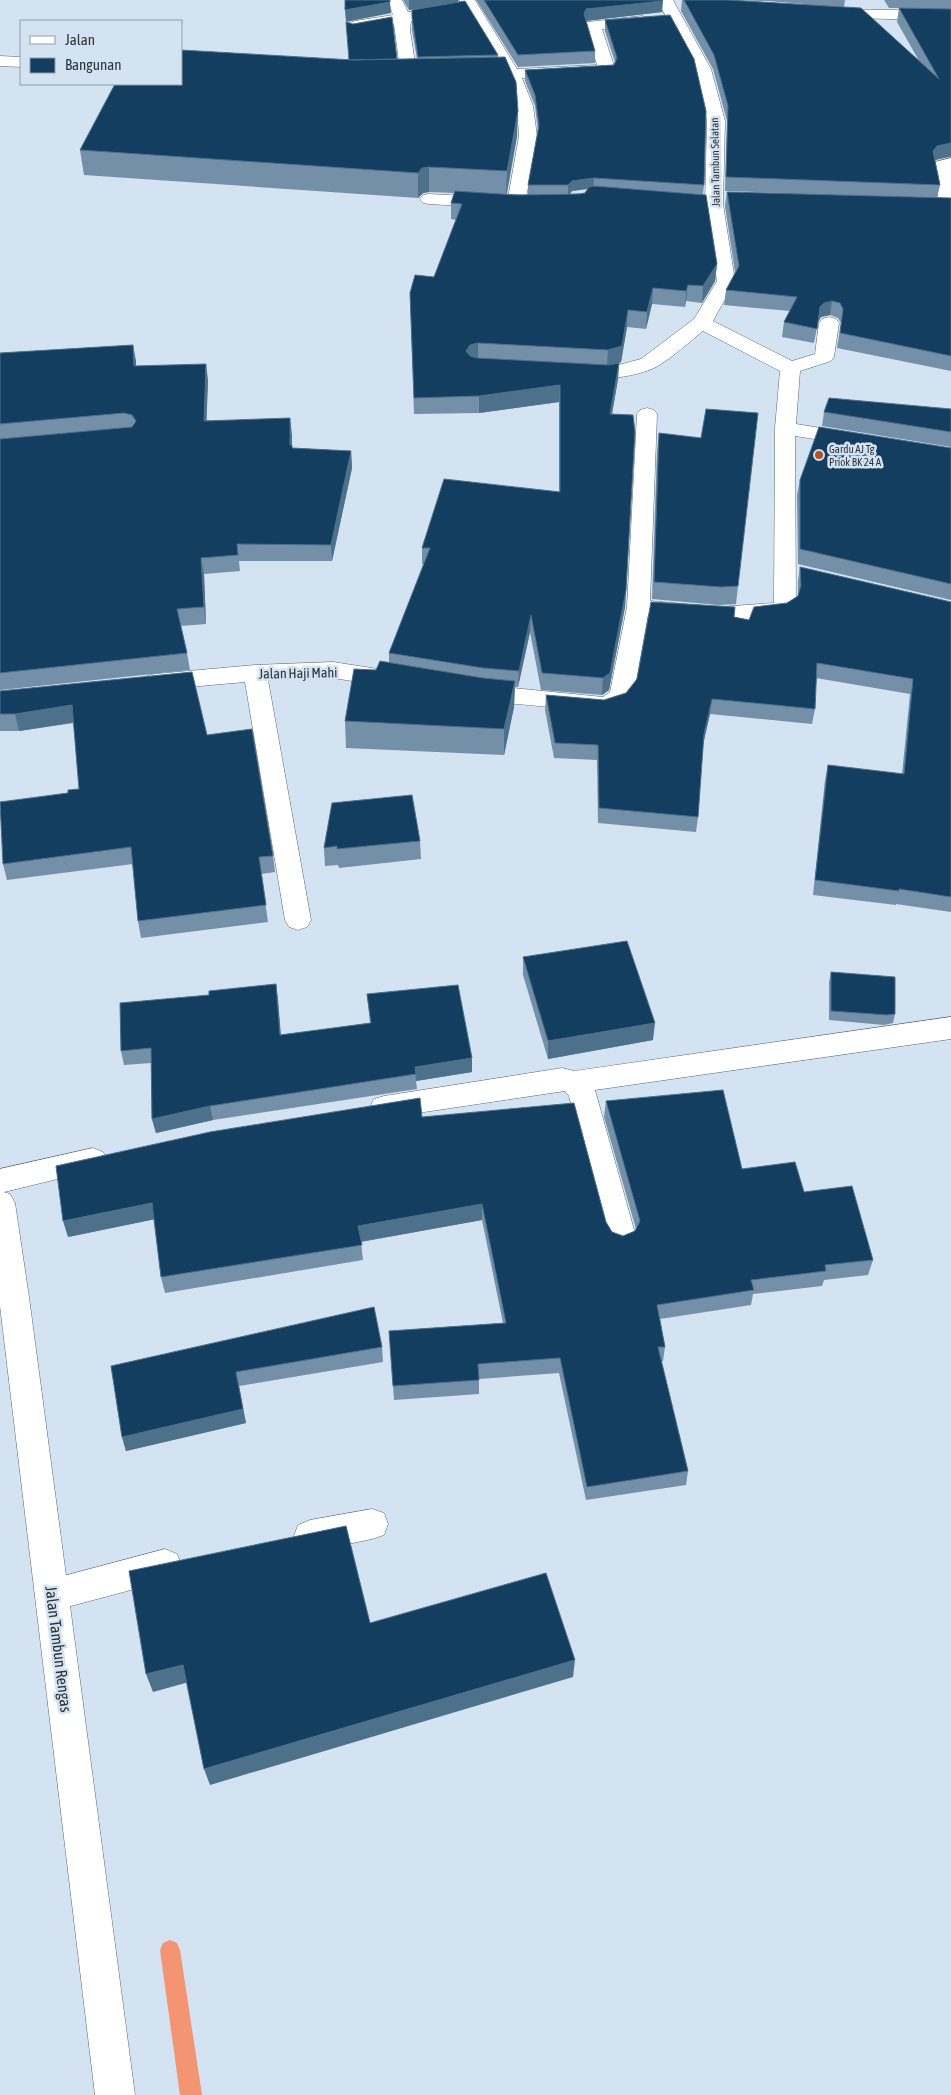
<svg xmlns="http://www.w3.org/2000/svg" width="951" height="2095" font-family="'Asap Condensed',sans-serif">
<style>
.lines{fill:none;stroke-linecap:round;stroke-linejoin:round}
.stream{fill:#f39473;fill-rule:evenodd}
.street-casing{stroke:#5a6774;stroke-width:1}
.secondary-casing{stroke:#5a6774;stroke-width:1}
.street{fill:#fff;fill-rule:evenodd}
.secondary{fill:#fff;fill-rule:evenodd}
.wall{fill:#7490a8;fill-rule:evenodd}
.shaded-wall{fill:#4d708b}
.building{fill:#133e5f;stroke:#4d708b}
.poi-dot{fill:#b74f29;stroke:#d4e3f1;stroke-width:2}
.labels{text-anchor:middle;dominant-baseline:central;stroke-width:5;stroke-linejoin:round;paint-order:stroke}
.far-street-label{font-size:11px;fill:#2e3439;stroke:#d4e3f1}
.far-poi-label{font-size:11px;fill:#2e3439;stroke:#d4e3f1;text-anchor:start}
.street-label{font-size:14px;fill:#2e3439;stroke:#d4e3f1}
.near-street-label{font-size:16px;fill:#2e3439;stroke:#d4e3f1}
</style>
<rect width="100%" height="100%" fill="#d4e3f1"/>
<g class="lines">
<polygon class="stream" points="170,1940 177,1943 180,1950 202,2095 180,2095 160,1950 163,1943"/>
<g class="street-casing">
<g id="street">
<polygon points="388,0 402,0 408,12 448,5 454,7 456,10 454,13 448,15 411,21 410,30 417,77 415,81 403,81 401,77 394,24 355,31 349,29 347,26 349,23 355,21 393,15"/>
<polygon points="459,0 475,0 517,69 597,65 585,25 587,22 642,16 648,18 650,21 648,24 642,26 602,29 615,69 613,73 522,78 533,106 537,136 525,204 522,208 516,209 429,204 423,203 420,199 423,195 429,194 508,198 519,136 517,106 506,79 469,80 467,76 469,72 501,70"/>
<path d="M657,0h16l38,69 14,52 -2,83 12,77 -22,40 79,40 23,-7 4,-31 3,-4 7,-2 7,2 3,4 -5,34 -3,4 -31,10 -4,53 57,9 7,2 3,4 -3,4 -7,2 -58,-9 1,170c-15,24 -120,12 -148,9l-14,78 -9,12 -19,7 -133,-12 -8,-2 -4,-6 4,-6 8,-2 130,13 7,-5 17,-85 10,-193 3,-4 7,-2 7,2 3,4 -7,187 69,6 55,-4 1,-175 5,-57 -77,-40c-15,12 -31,27 -47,36 -19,10 -60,15 -81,10l-3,-4 3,-4 7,-2 25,1 34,-9 53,-40 23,-38 -12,-77 2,-83 -12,-52z"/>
<polygon points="833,9 951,11 951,21 827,17 825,14 827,11"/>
<polygon points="0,56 21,57 21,67 0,66"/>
<polygon points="951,158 951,211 915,210 912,206 915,202 939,201 932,166 935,162"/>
<polygon points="333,662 391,671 399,673 403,679 399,685 391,687 333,678 268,680 311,920 307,927 298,930 289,927 285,920 245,682 155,690 147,688 143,682 147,676 155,674 255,665"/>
<polygon points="951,1017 951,1039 595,1090 636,1237 631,1246 621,1250 611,1246 606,1237 569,1096 565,1091 384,1118 374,1115 370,1107 374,1099 384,1096 562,1068 574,1071"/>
<polygon points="93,1148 103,1152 107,1160 103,1168 0,1193 0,1169"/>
<polygon points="372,1509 384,1513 388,1524 384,1535 372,1539 310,1552 298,1547 294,1536 298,1525 310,1520"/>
<polygon points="165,1549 177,1554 182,1565 177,1576 165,1581 52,1611 40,1606 35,1595 40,1584 52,1579"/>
</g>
</g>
<g class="secondary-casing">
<polygon id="secondary" points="0,1191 10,1194 15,1203 29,1297 135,2095 95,2095 0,1306"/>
</g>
<use href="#street" class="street"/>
<use href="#secondary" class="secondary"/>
</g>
<g class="wall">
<path d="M403,0h55v2l40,53v3l19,78 -10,58 21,1v-10l10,-54 -3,-25 -10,-25v-11l89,-5 1,-3 -10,-31v-11l99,165 -1,9 14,70 -2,17 -13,22 -16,-2 -1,6 -33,-3 -6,25 -19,-2 -6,35 -2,1 -1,16 -6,35 14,176 -1,17 -16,83 -7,5 -61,-5 -11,-58 -12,55h-3l-1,20 -10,48 -158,-7 -1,-27 31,-51 13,-7v-10l35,-89h-2v-16l137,-56v-90l-80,11 -65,1 -4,-121 24,-16 22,-57 -5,-1v-16l3,-10 -25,-1 -6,1 -5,5 -334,-23 -4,-25 269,-90 68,-1 -5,-29v-13l6,-8 -9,1zM588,189l-3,4 -15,1 2,-3z"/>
<polygon points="476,0 662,0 662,12 586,21 595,51 595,63 518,67"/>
<path d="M682,0h163l-1,7 74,52 -21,-37 2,-14h-10l-5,-8h67v157l-16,3 5,25 -3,13h14v173l-114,-23 4,-25 -3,-5 -8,-3 -9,2 -3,5 -4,21 -32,-6 2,-15 6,-11 -66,-6 2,-15 9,-18 -10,-66 2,-14 55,1 -57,-2 2,-70 -14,-52 -32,-58zM729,0l39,1 49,4z"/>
<polygon points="133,345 136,366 208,380 206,420 292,435 292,448 351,451 352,468 332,561 239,561 240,571 204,574 206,624 181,626 187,653 190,670 0,690 0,353"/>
<polygon points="951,409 951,447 822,426 824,412"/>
<polygon points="659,433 738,586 736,604 719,605 652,599 657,451"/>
<polygon points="951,448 951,600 798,564 797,495 800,480"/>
<polygon points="800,567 951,602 951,912 896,904 896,905 813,895 825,780 828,765 902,774 910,694 816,678 815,709 812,724 710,714 703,744 698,817 696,832 598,823 597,760 554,758 545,710 546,695 604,700 626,693 734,617 749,620 787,603 798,596 798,581"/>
<polygon points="0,691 207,735 273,856 275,872 261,874 268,922 141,938 138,921 133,864 7,880 3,864 68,793 79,789 74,723 19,731 0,731"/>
<polygon points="332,803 420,841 421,859 339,868 338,865 325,866 324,848"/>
<polygon points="523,957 653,1040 548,1059 523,975"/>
<polygon points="831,972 895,1014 893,1023 884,1025 829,1020 829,982"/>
<polygon points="276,984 280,1035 370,1023 367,994 472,1072 416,1081 417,1089 213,1120 156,1133 152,1119 151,1063 124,1065 121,1051 209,995"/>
<polygon points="606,1101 742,1169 804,1192 873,1260 868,1275 824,1280 822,1286 753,1294 751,1305 660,1319 665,1347 663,1361 661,1362 688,1471 686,1485 586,1500 559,1373 479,1379 479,1394 394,1400 389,1331 503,1323 482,1220 361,1242 363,1260 165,1293 161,1277 154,1219 68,1237 422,1117 606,1222 612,1232 623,1236 635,1231 636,1229 604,1117"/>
<polygon points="382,1347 383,1362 239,1386 246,1423 126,1451 122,1437 111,1366"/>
</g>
<g class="shaded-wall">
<polygon points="409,0 458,0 458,3 409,10"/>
<polygon points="663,1 662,12 585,21 584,14 586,9"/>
<polygon points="390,2 391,13 346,22 345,10"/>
<polygon points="518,111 517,136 506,196 507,171"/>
<polygon points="951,143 951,156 935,160 933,151 937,146"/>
<polygon points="429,167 429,192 423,193 418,198 418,173 422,168"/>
<polygon points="594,178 593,188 572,191 568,196 568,185 572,181"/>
<polygon points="717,264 715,281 702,303 703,286"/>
<polygon points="688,285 686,301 685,307 686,291"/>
<polygon points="653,288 652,304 646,329 647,312"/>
<polygon points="832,301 830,315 821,317 818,322 820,307 824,303"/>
<polygon points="628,310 627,327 621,362 619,363 618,379 609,431 607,366 608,350"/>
<polygon points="478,343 478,359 470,361 466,351 470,345"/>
<polygon points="133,345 136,361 136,383 134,366"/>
<polygon points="206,364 208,380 206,437 204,421"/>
<polygon points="560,385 559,402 479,413 479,396"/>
<polygon points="290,418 292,435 291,461 290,445"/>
<polygon points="351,451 352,468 332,561 331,545"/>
<polygon points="201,558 204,574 206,624 204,607"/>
<polygon points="626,590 625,607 609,690 602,695 603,678"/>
<polygon points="531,615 530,632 518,687 519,671"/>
<polygon points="515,681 514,707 504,755 504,729"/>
<polygon points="712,699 710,714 702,749 704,734"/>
<polygon points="72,705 76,722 19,731 15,714"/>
<polygon points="276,984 278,999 282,1049 280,1035"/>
<polygon points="655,1023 653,1040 548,1059 548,1041"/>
<polygon points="472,1058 472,1072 416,1081 415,1067"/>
<polygon points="210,1106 213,1120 156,1133 152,1119"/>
<polygon points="152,1203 156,1219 68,1237 63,1221"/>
<polygon points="482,1204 482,1220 359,1242 358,1226"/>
<polygon points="243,1409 246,1423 126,1451 122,1437"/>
<polygon points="575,1660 573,1677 210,1785 204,1769"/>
<polygon points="183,1665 189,1682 153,1692 146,1674"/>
</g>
<g class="building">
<polygon points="345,0 390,0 390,2 345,10"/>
<polygon points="484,0 662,0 663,1 586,9 584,14 595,51 518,55"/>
<polygon points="684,0 728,0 861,8 939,79 899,8 951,9 951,143 937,146 933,151 940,185 726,177 728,106 714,55"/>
<polygon points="465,1 498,55 418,57 412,17 412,10"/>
<polygon points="670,15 694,59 706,111 704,185 594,178 572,181 568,185 528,185 539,125 535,95 525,70 614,65 617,58 605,20"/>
<polygon points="392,17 397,59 349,60 346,22 353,24"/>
<polygon points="181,50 353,60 505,57 516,82 518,111 507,171 429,167 422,168 418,173 80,150 115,84 181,84"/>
<polygon points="594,186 706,195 717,264 703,286 688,285 686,291 653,288 647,312 628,310 622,346 608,350 478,343 470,345 466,351 470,356 478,358 609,365 619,363 610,414 633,415 635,432 626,590 610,673 603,678 542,673 531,615 519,671 483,668 389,653 430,548 422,548 444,479 560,492 560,385 479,396 414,398 410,293 415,275 434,277 462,204 451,203 455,191 516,195 579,194 585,193 589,187"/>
<polygon points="727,192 951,198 951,356 840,333 843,309 840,303 832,301 824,303 820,307 817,329 784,322 797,297 726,290 739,266"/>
<polygon points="133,345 134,366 206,364 204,421 290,418 290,445 292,445 292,448 351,451 331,545 237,544 238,555 201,558 204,607 177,609 187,653 0,673 0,439 132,427 136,421 132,415 124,413 0,424 0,353"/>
<polygon points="829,398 951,409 951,432 824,412"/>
<polygon points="706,409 758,413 738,586 721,587 654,582 659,433 701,438"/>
<polygon points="819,427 951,448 951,584 800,549 800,480"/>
<polygon points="800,567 951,602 951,897 899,889 899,891 815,880 828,765 904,774 913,679 817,663 815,709 712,699 704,734 698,817 599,808 598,745 555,743 546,695 604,700 626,693 637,679 651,602 735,607 734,617 749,620 754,607 787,603 798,596 801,585"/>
<polygon points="380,661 483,678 515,681 504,729 345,721 354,669 376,670"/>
<polygon points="192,672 207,735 252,729 273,856 259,857 266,905 138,921 131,847 3,864 0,802 68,793 68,790 79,789 72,705 15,714 0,714 0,691"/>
<polygon points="412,795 420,841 337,849 337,846 324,848 332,803"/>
<polygon points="627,941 655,1023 548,1041 523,957"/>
<polygon points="831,972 895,977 895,1014 887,1015 831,1011"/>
<polygon points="276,984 280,1035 371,1023 367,994 458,985 472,1058 415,1067 416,1074 210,1106 152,1119 151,1048 121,1051 120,1003 209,995 209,991"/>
<polygon points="723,1090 742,1169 795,1162 804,1192 852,1186 873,1260 825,1265 826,1271 751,1280 754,1290 657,1305 665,1347 658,1347 688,1471 587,1487 560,1358 478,1364 479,1380 393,1386 389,1331 506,1323 482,1204 358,1226 362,1245 161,1277 152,1203 63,1221 56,1166 210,1132 420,1098 422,1117 574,1103 606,1222 612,1232 623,1236 635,1231 640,1221 606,1101"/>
<polygon points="374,1307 382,1347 236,1372 243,1409 122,1437 111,1366"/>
<polygon points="346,1526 370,1623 546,1573 575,1660 204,1769 183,1665 146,1674 129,1571"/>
</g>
<circle class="poi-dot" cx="819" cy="455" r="5"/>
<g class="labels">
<g class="far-street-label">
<text transform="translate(715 162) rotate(-91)">Jalan Tambun Selatan</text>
</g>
<g class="far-poi-label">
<text x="829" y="449">Gardu AJ Tg<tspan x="829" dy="13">Priok BK 24 A</tspan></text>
</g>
<g class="street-label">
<text transform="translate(298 673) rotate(-1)">Jalan Haji Mahi</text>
</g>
<g class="near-street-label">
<text transform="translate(59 1649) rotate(83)">Jalan Tambun Rengas</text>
</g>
</g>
<rect x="20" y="20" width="162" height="65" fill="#d4e3f1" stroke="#929da7"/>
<rect x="30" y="36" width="25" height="8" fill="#ffffff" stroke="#929da7"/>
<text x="65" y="45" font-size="15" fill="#2e3439">Jalan</text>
<rect x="30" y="58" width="25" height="15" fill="#133e5f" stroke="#929da7"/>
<text x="65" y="70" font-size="15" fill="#2e3439">Bangunan</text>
</svg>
